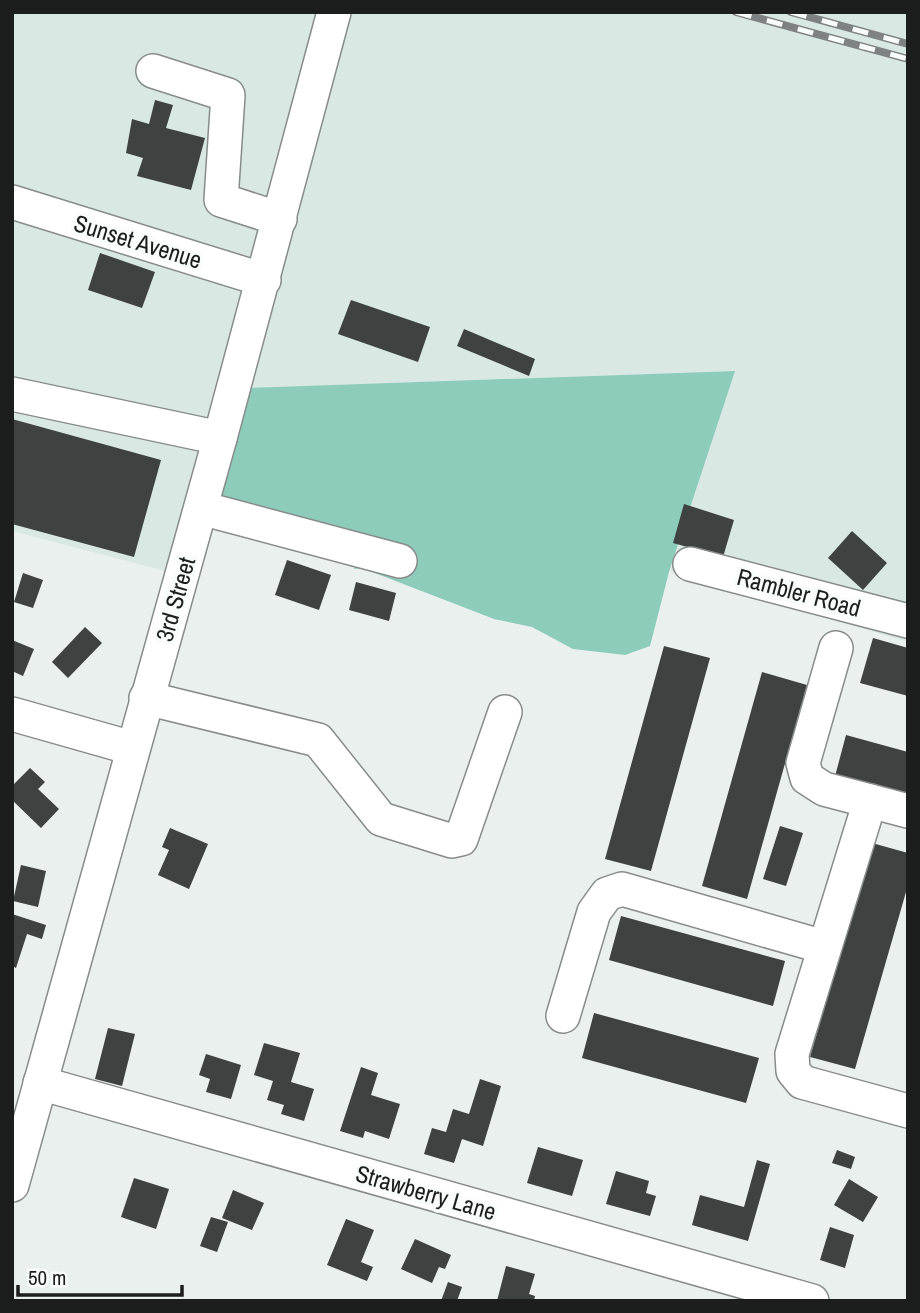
<svg xmlns="http://www.w3.org/2000/svg" width="920" height="1313" font-family="'Archivo Narrow',sans-serif">
<style>
.built{fill:#d9e8e3}
.green{fill:#8dcbbb}
.building{fill:#3e4241}
.lines{fill:none;stroke-linecap:round;stroke-linejoin:round}
.minor-casing{stroke:#878c8b;stroke-width:36}
.minor{stroke:#fff;stroke-width:33}
.rail-casing{stroke:#7f8282;stroke-width:8}
.rail{stroke:#f8fdfc;stroke-width:5;stroke-dasharray:16;stroke-linecap:butt}
.labels{text-anchor:middle;dominant-baseline:central;stroke-width:7;stroke-linejoin:round;paint-order:stroke}
.street-label{font-size:24px;fill:#1c1e1e;stroke:#f8fdfc}
</style>
<rect width="100%" height="100%" fill="#eaf0ee"/>
<g class="built">
<polygon points="12,12 321,12 255,265 12,190"/>
<polygon points="347,12 908,12 908,609 680,549 677,572 908,633 908,642 670,572 734,371 247,388"/>
<polygon points="12,214 249,287 169,572 12,531"/>
</g>
<polygon class="green" points="735,371 669,572 650,646 625,655 573,649 532,627 494,619 362,568 354,569 356,564 209,525 247,388"/>
<g class="building">
<polygon points="155,100 173,105 166,128 205,138 191,190 137,176 143,158 126,153 132,119 149,124"/>
<polygon points="100,253 155,272 142,308 88,290"/>
<polygon points="351,300 430,327 418,362 338,334"/>
<polygon points="464,329 535,359 529,376 457,346"/>
<polygon points="12,419 161,460 134,557 12,524"/>
<polygon points="684,504 734,520 723,557 673,543"/>
<polygon points="852,531 887,563 863,590 828,558"/>
<polygon points="287,560 331,575 319,610 275,595"/>
<polygon points="23,573 43,580 33,608 14,602"/>
<polygon points="356,582 396,593 389,621 349,610"/>
<polygon points="85,627 102,643 68,678 52,662"/>
<polygon points="873,638 908,648 908,696 860,683"/>
<polygon points="12,640 34,649 23,676 12,671"/>
<polygon points="664,646 710,658 651,871 605,859"/>
<polygon points="762,672 807,685 747,899 702,886"/>
<polygon points="846,735 908,752 908,801 834,780"/>
<polygon points="30,768 45,782 38,789 59,809 41,828 12,800 12,786"/>
<polygon points="780,826 803,833 786,886 763,879"/>
<polygon points="170,828 208,844 189,889 158,875 169,850 162,847"/>
<polygon points="872,843 908,853 908,885 855,1069 810,1057"/>
<polygon points="21,865 46,871 38,907 13,901"/>
<polygon points="12,914 46,925 42,939 27,934 16,968 12,966"/>
<polygon points="621,916 785,961 773,1006 609,960"/>
<polygon points="594,1013 759,1058 746,1103 582,1058"/>
<polygon points="108,1028 135,1034 122,1086 95,1079"/>
<polygon points="264,1043 300,1053 291,1082 314,1089 304,1121 281,1114 284,1105 267,1100 273,1081 254,1075"/>
<polygon points="206,1054 241,1065 231,1099 206,1092 210,1079 199,1075"/>
<polygon points="361,1067 378,1073 371,1095 400,1104 389,1139 365,1131 363,1138 340,1131"/>
<polygon points="480,1079 501,1086 483,1146 462,1139 454,1163 424,1154 432,1128 446,1132 453,1109 469,1114"/>
<polygon points="538,1147 583,1160 572,1196 527,1183"/>
<polygon points="837,1150 855,1157 851,1169 832,1163"/>
<polygon points="757,1160 770,1164 748,1241 692,1225 700,1195 744,1207"/>
<polygon points="616,1171 649,1181 646,1193 656,1196 650,1216 606,1204"/>
<polygon points="134,1178 169,1189 156,1229 121,1217"/>
<polygon points="849,1179 878,1197 863,1222 834,1205"/>
<polygon points="233,1190 264,1203 252,1230 222,1218"/>
<polygon points="211,1217 228,1222 217,1252 200,1246"/>
<polygon points="346,1219 374,1230 361,1262 373,1267 367,1281 327,1265"/>
<polygon points="830,1227 854,1235 845,1268 820,1260"/>
<polygon points="415,1239 451,1255 445,1269 439,1267 432,1283 401,1269"/>
<polygon points="506,1266 535,1274 529,1294 535,1296 534,1301 497,1301"/>
<polygon points="448,1282 462,1287 457,1301 441,1301"/>
</g>
<g class="lines">
<g class="minor-casing">
<g id="minor">
<polyline points="153,71 228,95 221,200 280,219"/>
<polyline points="12,202 264,280"/>
<polyline points="12,394 220,438"/>
<polyline points="201,508 400,561"/>
<polyline points="690,564 908,621"/>
<polyline points="836,648 803,763 807,778 824,789 870,801"/>
<polyline points="146,698 318,740 381,819 452,841 461,839 505,712"/>
<polyline points="12,714 132,748"/>
<polyline points="908,811 870,801 792,1054 793,1071 802,1082 908,1111"/>
<polyline points="563,1016 594,912 607,894 622,889 824,947"/>
<polyline points="40,1083 812,1301"/>
<polyline points="12,1185 220,438 334,12"/>
</g>
</g>
<use href="#minor" class="minor"/>
<g class="rail-casing">
<g id="rail">
<polyline points="736,12 908,59"/>
<polyline points="791,12 908,44"/>
</g>
</g>
<use href="#rail" class="rail"/>
</g>
<g class="labels">
<g class="street-label">
<text transform="translate(138 241) rotate(17)">Sunset Avenue</text>
<text transform="translate(799 592) rotate(15)">Rambler Road</text>
<text transform="translate(175 599) rotate(-74)">3rd Street</text>
<text transform="translate(426 1192) rotate(16)">Strawberry Lane</text>
</g>
</g>
<rect width="920" height="1313" fill="none" stroke="#1c1e1e" stroke-width="28"/>
<path d="M18 1285v10h164v-10" fill="none" stroke="#1c1e1e" stroke-width="3.5"/>
<text x="28" y="1285" font-size="21" fill="#1c1e1e" stroke="#f8fdfc" stroke-width="5" paint-order="stroke">50 m</text>
</svg>
